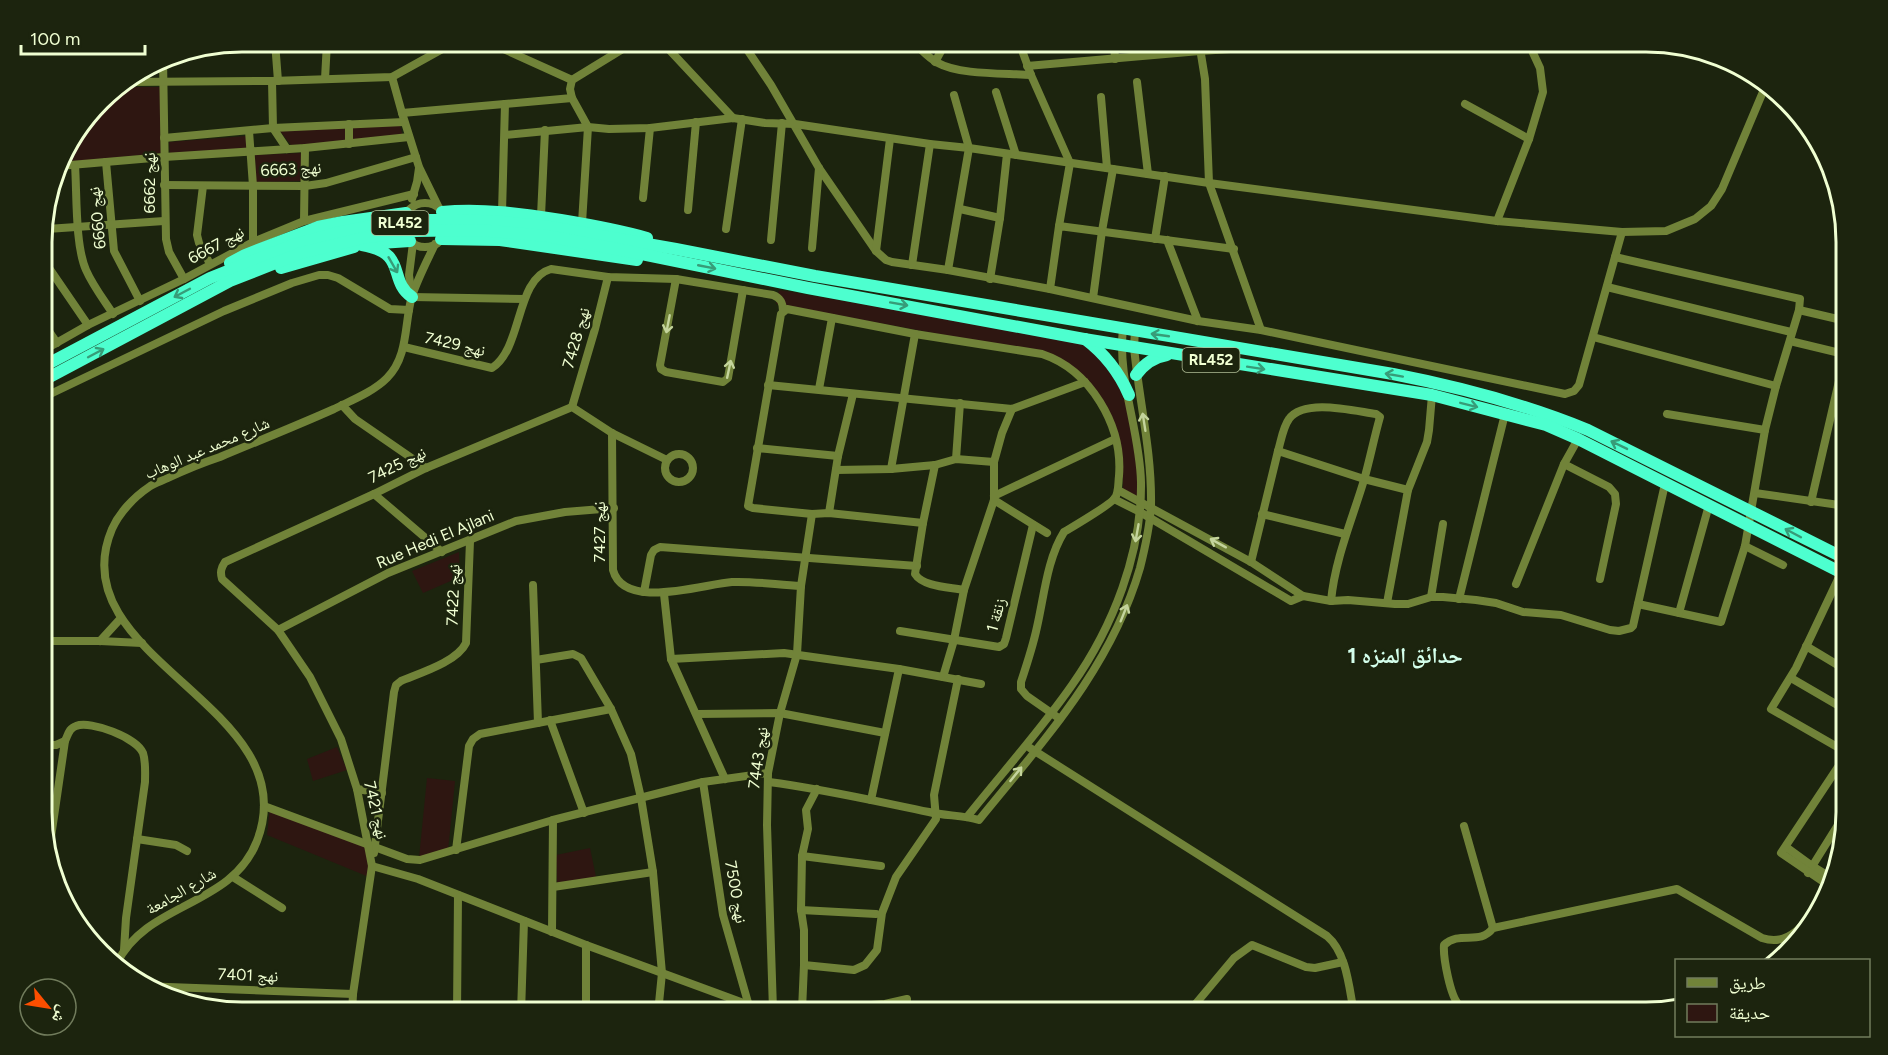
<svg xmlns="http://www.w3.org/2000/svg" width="1888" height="1055" font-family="Figtree,'Noto Naskh Arabic',sans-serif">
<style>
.green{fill:#2e1611}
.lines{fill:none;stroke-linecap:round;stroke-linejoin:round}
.minor{stroke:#718339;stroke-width:8}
.highway{stroke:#4dffcf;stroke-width:12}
.oneway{stroke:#379c78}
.oneway2{stroke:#c4d49c}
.labels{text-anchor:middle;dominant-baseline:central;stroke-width:5;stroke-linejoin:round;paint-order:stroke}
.shield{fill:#1c240e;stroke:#b0bd97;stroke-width:1.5}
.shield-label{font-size:15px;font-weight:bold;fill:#f0ffd2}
.street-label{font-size:16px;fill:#f0ffd2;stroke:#1c240e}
.district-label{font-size:22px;font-weight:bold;fill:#d4ffec;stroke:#1c240e}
.rim{fill:none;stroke:#f0ffd2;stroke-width:3}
</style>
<rect width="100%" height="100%" fill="#1c240e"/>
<g class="green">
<polygon points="118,87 160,87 161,153 60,163 63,154 110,92"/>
<polygon points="399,123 403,136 353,141 352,127"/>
<polygon points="346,128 347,142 291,145 280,131"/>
<polygon points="246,136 248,149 170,155 169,142"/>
<polygon points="302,153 303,181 256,182 255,155"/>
<polygon points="779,290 1083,342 1099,355 1126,397 1137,442 1140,498 1123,489 1123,462 1106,406 1097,391 1087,379 1053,355 776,304"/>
<polygon points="459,552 460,577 423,593 412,571"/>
<polygon points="337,747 347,770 313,781 307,759"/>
<polygon points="427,778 455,781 448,851 419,858"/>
<polygon points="270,807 366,844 369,877 267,835"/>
<polygon points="590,848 596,877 557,883 556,855"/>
</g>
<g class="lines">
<g class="minor">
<polyline points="275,42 278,81"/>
<polyline points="488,42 572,80"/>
<polyline points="662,42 733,118"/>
<polyline points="742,42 771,85 819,168 876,251 886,260 892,262 948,270 1050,289 1198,321 1261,330 1565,394 1574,391 1579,385 1622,232"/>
<path d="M913,42c8,7 15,16 25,21 21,12 67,10 93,12"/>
<polyline points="1019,42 1031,75 1070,163 1059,226"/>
<polyline points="1114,42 1115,59"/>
<polyline points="1199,42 1205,79 1209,183 1261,330"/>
<polyline points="163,59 166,239 169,252 184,279"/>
<polyline points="935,62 946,42"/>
<polyline points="1027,66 1200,51 1338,42"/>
<polyline points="392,77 402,113 419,167 439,208"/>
<polyline points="325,79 327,42"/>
<polyline points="272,81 273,128 287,149"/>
<polyline points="127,82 272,81 392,77 455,42"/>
<polyline points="1137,82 1148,174"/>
<polyline points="996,92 1016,155"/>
<polyline points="1101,97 1107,168"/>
<polyline points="572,98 588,127 609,129 650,128 733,118 765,123 795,124 930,144 969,148 1209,183 1497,221 1622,232 1666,231 1695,219 1711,206 1722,189 1765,87"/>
<polyline points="1465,104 1529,139"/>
<polyline points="402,113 572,98 570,89 572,80 634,42"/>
<polyline points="349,124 349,144"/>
<polyline points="249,131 253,186 253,242"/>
<polyline points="505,135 588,127 582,223"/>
<polyline points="164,138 273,128 404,122"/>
<polyline points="106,162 114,251 140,301"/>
<path d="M75,165c2,29 0,80 11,105 7,16 18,30 27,44"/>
<polyline points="59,166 164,157 305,148 409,137"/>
<polyline points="164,185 305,186 326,183 416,157"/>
<polyline points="203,186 197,235 199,243 210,264"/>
<polyline points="643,198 650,128"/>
<polyline points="412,199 417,182 419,168"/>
<circle cx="425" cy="225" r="22"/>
<polyline points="960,209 1000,218"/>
<polyline points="688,210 696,122"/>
<polyline points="502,212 505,104"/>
<polyline points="541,216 545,130"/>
<polyline points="304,221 305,148"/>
<polyline points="1497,221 1529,139 1543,92 1540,68 1528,42"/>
<polyline points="44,229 47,229 49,268 88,325"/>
<polyline points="47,229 164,221"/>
<polyline points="726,229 742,119"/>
<polyline points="1155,239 1165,176"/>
<polyline points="771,240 782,123"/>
<polyline points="1167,240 1198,321"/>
<polyline points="812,248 819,168"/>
<polyline points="876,251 890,139"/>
<polyline points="1615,257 1800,299 1799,310 1776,386 1765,430 1745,546 1721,622 1638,604"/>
<polyline points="912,265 930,144"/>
<polyline points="948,270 969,148 954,95"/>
<polyline points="676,279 660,365 661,369 666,372 723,382 728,378 743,290"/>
<polyline points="990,279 1000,218 1007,154"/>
<polyline points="1607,287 1791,332"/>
<polyline points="1050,289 1059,226 1234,249"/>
<polyline points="412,297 524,299"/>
<polyline points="412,297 409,275 413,243"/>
<polyline points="1093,298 1102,231 1113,169"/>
<polyline points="1799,310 1846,321"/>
<polyline points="44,324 57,343"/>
<polyline points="1593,337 1776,386"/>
<polyline points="1790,341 1844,354"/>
<path d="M404,347l88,21c31,-20 23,-89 59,-99l57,8 68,2 97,16c8,3 10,8 10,16"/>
<polyline points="44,350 88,325 184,279 253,242 304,221 414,194"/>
<polyline points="768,385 1012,409 1085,382"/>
<polyline points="819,389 832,318"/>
<polyline points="44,397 224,311 292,283 319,275 328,275 338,278 390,309 409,310"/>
<polyline points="342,405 355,419 426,468"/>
<polyline points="572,407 595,329 608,277"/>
<polyline points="1667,414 1765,430"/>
<path d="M612,433l1,137c11,41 90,14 119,12 23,-1 46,3 69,4"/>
<polyline points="757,448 838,456"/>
<path d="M1278,451c3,-10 5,-24 11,-32 15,-21 65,-8 87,-5l4,3c-6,21 -10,42 -16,63 -12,40 -29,79 -33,121"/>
<circle cx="679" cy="468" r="14"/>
<polyline points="956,459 960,403"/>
<polyline points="1564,464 1609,487 1615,494 1616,504 1600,579"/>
<path d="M935,465l-12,58 -8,51c8,13 35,13 49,16"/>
<polyline points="891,469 915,334"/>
<polyline points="836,470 891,469 935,465 956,459 994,462"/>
<polyline points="1118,490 1251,562 1303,596"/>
<polyline points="1755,493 1846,506"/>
<polyline points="374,494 442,552"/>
<polyline points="994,496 1115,439"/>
<polyline points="1114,499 1140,512 1291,601 1303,596 1331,601 1348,600 1395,604 1408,604 1431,597 1443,597 1476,600 1496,603 1523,612 1561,615 1610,630 1619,631 1631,628 1633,626 1665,484"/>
<polyline points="994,500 1047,533"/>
<polyline points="1811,502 1846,351"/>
<polyline points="1841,506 1846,490"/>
<polyline points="829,513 838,456 853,394"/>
<polyline points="1262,514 1345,534"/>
<path d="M923,523l-94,-10 -17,1 -59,-6 -5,-2 33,-192 6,-5 128,25 127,20c48,16 81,71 77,122 -1,7 0,16 -4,22 -5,7 -41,28 -51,34 -17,27 -20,65 -27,95 -4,19 -10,37 -16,55v7l6,7 33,23"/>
<polyline points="44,544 48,544"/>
<polyline points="1745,546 1783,565"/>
<polyline points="1251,562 1278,451 1364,479 1408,490"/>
<polyline points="1841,573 1796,668 1771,709 1846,752"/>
<polyline points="1516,584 1564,464 1578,439"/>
<polyline points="533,585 538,723"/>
<polyline points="644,592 651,555 654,550 660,547 917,566"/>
<polyline points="664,594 671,659 725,779"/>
<polyline points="1431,597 1443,524"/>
<polyline points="1459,599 1505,414"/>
<polyline points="1387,603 1408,490 1427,442 1429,430 1432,395"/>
<polyline points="1679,613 1709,505"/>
<polyline points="278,630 388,573 516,521 565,512 614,508"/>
<polyline points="900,631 999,647 1004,644 1006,638 1033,525"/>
<polyline points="44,641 100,641 142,643"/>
<polyline points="100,641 121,618"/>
<polyline points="1806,646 1846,670"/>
<polyline points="671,659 784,653 899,669 981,684"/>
<polyline points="536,660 573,654 581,658 611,709 631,754 641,798 653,872 662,973 658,1013"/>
<polyline points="943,677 954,640 964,590 994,500 994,462 1002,433 1012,409"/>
<polyline points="1791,678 1846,710"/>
<polyline points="697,714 780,713 885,733"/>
<polyline points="550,720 584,813"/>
<path d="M44,745h12l9,-4c3,-6 4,-13 11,-15 15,-6 61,12 67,27 3,9 2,20 2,29l-19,136 -2,32"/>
<path d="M1030,748l297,188c20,17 22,52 27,77"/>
<polyline points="703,782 723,915 751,1013"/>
<path d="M769,782c54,7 106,19 160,30 17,4 34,3 50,8 64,-79 132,-152 161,-252 5,-20 10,-42 11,-63 1,-53 -12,-105 -17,-158l1,-16"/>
<polyline points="357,789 382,793"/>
<polyline points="871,800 899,669"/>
<polyline points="264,806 407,859 420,860 553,820 703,782 768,773"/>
<path d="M967,817c35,-44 73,-86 105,-132 41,-58 70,-132 69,-203 -1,-51 -24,-103 -18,-153"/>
<polyline points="1464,826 1493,928"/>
<polyline points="137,839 176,845 187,851"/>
<polyline points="1786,847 1812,866 1830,877"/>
<polyline points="456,850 469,746 473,739 480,734 611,709"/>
<polyline points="49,851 65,741"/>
<path d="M374,853l20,-161 2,-7 5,-4c19,-8 56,-19 65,-38l4,-102"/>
<polyline points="802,856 881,866"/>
<polyline points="372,866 418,879 586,945 749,1005 773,1010 802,1010 885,1004 907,999"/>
<polyline points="1808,873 1846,812"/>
<polyline points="233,877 282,908"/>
<polyline points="1828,885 1781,853 1846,755"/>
<polyline points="553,887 653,872"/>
<polyline points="801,910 876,914"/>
<polyline points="552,932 553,820"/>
<path d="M117,963c30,-61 115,-56 140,-122 52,-135 -200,-182 -145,-312 7,-16 22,-32 37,-42 5,-4 13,-6 19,-9 17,-8 34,-15 52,-21 38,-16 76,-31 114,-48 18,-9 39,-17 53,-31 22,-22 17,-55 25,-82 6,-18 15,-35 23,-52"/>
<polyline points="804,965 854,970 865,965 877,950 882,913 896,877 936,819 934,795 958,679"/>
<polyline points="142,986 353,994"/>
<polyline points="773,1010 767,825 768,773 780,713 797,654 801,586 812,514"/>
<polyline points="802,1010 804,965 804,930 801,910 802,856 808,829 806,810 817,789"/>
<path d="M352,1013l1,-19 19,-128 -15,-77 -16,-50 -31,-62 -32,-47 -56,-51c-2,-7 -1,-11 3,-17l149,-68 52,-26 146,-61 40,26 55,27"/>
<polyline points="457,1013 458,895"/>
<polyline points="521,1013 524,921"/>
<polyline points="586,1013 586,945"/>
<polyline points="1188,1013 1234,958 1252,945 1306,967 1315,968 1343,962"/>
<path d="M1471,1013c-4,-2 -9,-5 -12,-8 -9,-9 -16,-48 -15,-60 16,-15 36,1 49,-17l184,-39 85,49c33,11 48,-24 64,-47"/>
</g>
<g class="highway">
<path d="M442,212c40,-4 80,2 119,8 30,5 58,10 86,18"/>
<polyline points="441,239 500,240 637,260"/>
<polyline points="380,243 410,241"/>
<path d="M362,245c47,8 25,35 50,52"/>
<polyline points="230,263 245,255 318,227 343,222 406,213"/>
<polyline points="281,268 354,247"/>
<path d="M1085,339c20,15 34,33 44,56"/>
<path d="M44,366l166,-88 83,-33 43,-12 30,-6 62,-7h27l48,2 47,5 126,22 139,27 578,98c67,13 132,30 195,56l258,129"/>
<path d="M1136,375c8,-11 18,-18 31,-20"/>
<polyline points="44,380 230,281 301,253 367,237 416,231 479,230 547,236 622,250 808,288 1084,339 1432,395 1546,425 1578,439 1846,575"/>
</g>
</g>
<defs><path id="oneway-shaft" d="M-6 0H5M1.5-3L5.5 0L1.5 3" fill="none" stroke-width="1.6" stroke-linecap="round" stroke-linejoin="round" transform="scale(1.5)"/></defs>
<g class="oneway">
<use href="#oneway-shaft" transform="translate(393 265) rotate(60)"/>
<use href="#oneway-shaft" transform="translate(707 267) rotate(11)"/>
<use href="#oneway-shaft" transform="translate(182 293) rotate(152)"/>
<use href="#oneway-shaft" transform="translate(899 304) rotate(10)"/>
<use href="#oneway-shaft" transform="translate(1160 335) rotate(-172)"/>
<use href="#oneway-shaft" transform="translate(96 353) rotate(-28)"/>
<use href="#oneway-shaft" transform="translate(1256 368) rotate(9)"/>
<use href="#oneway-shaft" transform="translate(1394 375) rotate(-170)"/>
<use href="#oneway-shaft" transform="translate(1469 405) rotate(14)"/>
<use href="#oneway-shaft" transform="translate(1619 445) rotate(-154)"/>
<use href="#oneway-shaft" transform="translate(1793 533) rotate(-152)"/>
</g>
<g class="oneway2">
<use href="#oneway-shaft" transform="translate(668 324) rotate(101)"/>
<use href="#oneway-shaft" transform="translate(729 369) rotate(-78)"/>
<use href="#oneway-shaft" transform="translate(1144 422) rotate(-99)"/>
<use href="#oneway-shaft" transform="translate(1137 533) rotate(100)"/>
<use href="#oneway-shaft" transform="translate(1218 543) rotate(-151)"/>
<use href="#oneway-shaft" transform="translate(1124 613) rotate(-68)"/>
<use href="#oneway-shaft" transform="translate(1016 774) rotate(-51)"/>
</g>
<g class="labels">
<g class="shield">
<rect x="371.5" y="211" width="57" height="24" rx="4.5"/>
<rect x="1182.5" y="348" width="57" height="24" rx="4.5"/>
</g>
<g class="shield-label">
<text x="400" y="223">RL452</text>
<text x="1211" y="360">RL452</text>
</g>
<g class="street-label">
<text transform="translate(291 169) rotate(-3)">نهج 6663</text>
<text transform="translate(149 183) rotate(-90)">نهج 6662</text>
<text transform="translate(97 218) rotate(-96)">نهج 6660</text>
<text transform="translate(216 245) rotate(-28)">نهج 6667</text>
<text transform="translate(576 338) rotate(-74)">نهج 7428</text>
<text transform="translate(455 344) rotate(13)">نهج 7429</text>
<text transform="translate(207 448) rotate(-23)">شارع محمد عبد الوهاب</text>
<text transform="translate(397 465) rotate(-26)">نهج 7425</text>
<text transform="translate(599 532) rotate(-90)">نهج 7427</text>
<text transform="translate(435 539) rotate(-23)">Rue Hedi El Ajlani</text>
<text transform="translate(453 595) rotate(-88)">نهج 7422</text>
<text transform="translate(996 615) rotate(-75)">زنقة 1</text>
<text transform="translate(758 758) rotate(-82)">نهج 7443</text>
<text transform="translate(376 810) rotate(77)">نهج 7421</text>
<text transform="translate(181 891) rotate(-30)">شارع الجامعة</text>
<text transform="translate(736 892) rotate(80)">نهج 7500</text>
<text transform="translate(248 975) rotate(2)">نهج 7401</text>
</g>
<g class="district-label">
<text x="1405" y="655">حدائق المنزه 1</text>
</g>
</g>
<path d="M0 0H1888V1055H0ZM242 52H1646A190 190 0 0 1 1836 242V812A190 190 0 0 1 1646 1002H242A190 190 0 0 1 52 812V242A190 190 0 0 1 242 52Z" fill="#1c240e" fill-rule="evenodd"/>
<path class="rim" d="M242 52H1646A190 190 0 0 1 1836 242V812A190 190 0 0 1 1646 1002H242A190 190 0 0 1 52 812V242A190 190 0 0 1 242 52Z"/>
<rect x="1675" y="959" width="195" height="78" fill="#1c240e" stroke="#717c5c" stroke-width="1.5"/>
<rect x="1687" y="978" width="30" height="9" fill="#718339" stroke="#717c5c" stroke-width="1.5"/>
<text x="1729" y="989" font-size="18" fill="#f0ffd2">طريق</text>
<rect x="1687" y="1004" width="30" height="18" fill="#2e1611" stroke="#717c5c" stroke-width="1.5"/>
<text x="1729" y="1019" font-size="18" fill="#f0ffd2">حديقة</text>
<g transform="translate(48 1007) rotate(120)"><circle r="28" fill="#1c240e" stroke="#717c5c" stroke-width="1.5"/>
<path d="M0-4.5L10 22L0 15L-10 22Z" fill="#fd4e00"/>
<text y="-9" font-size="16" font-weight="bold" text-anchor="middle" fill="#f0ffd2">ش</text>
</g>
<path d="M21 45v9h124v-9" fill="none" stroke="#f0ffd2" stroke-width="3"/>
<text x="30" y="45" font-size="18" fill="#f0ffd2" stroke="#1c240e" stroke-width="4.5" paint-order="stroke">100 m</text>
</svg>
